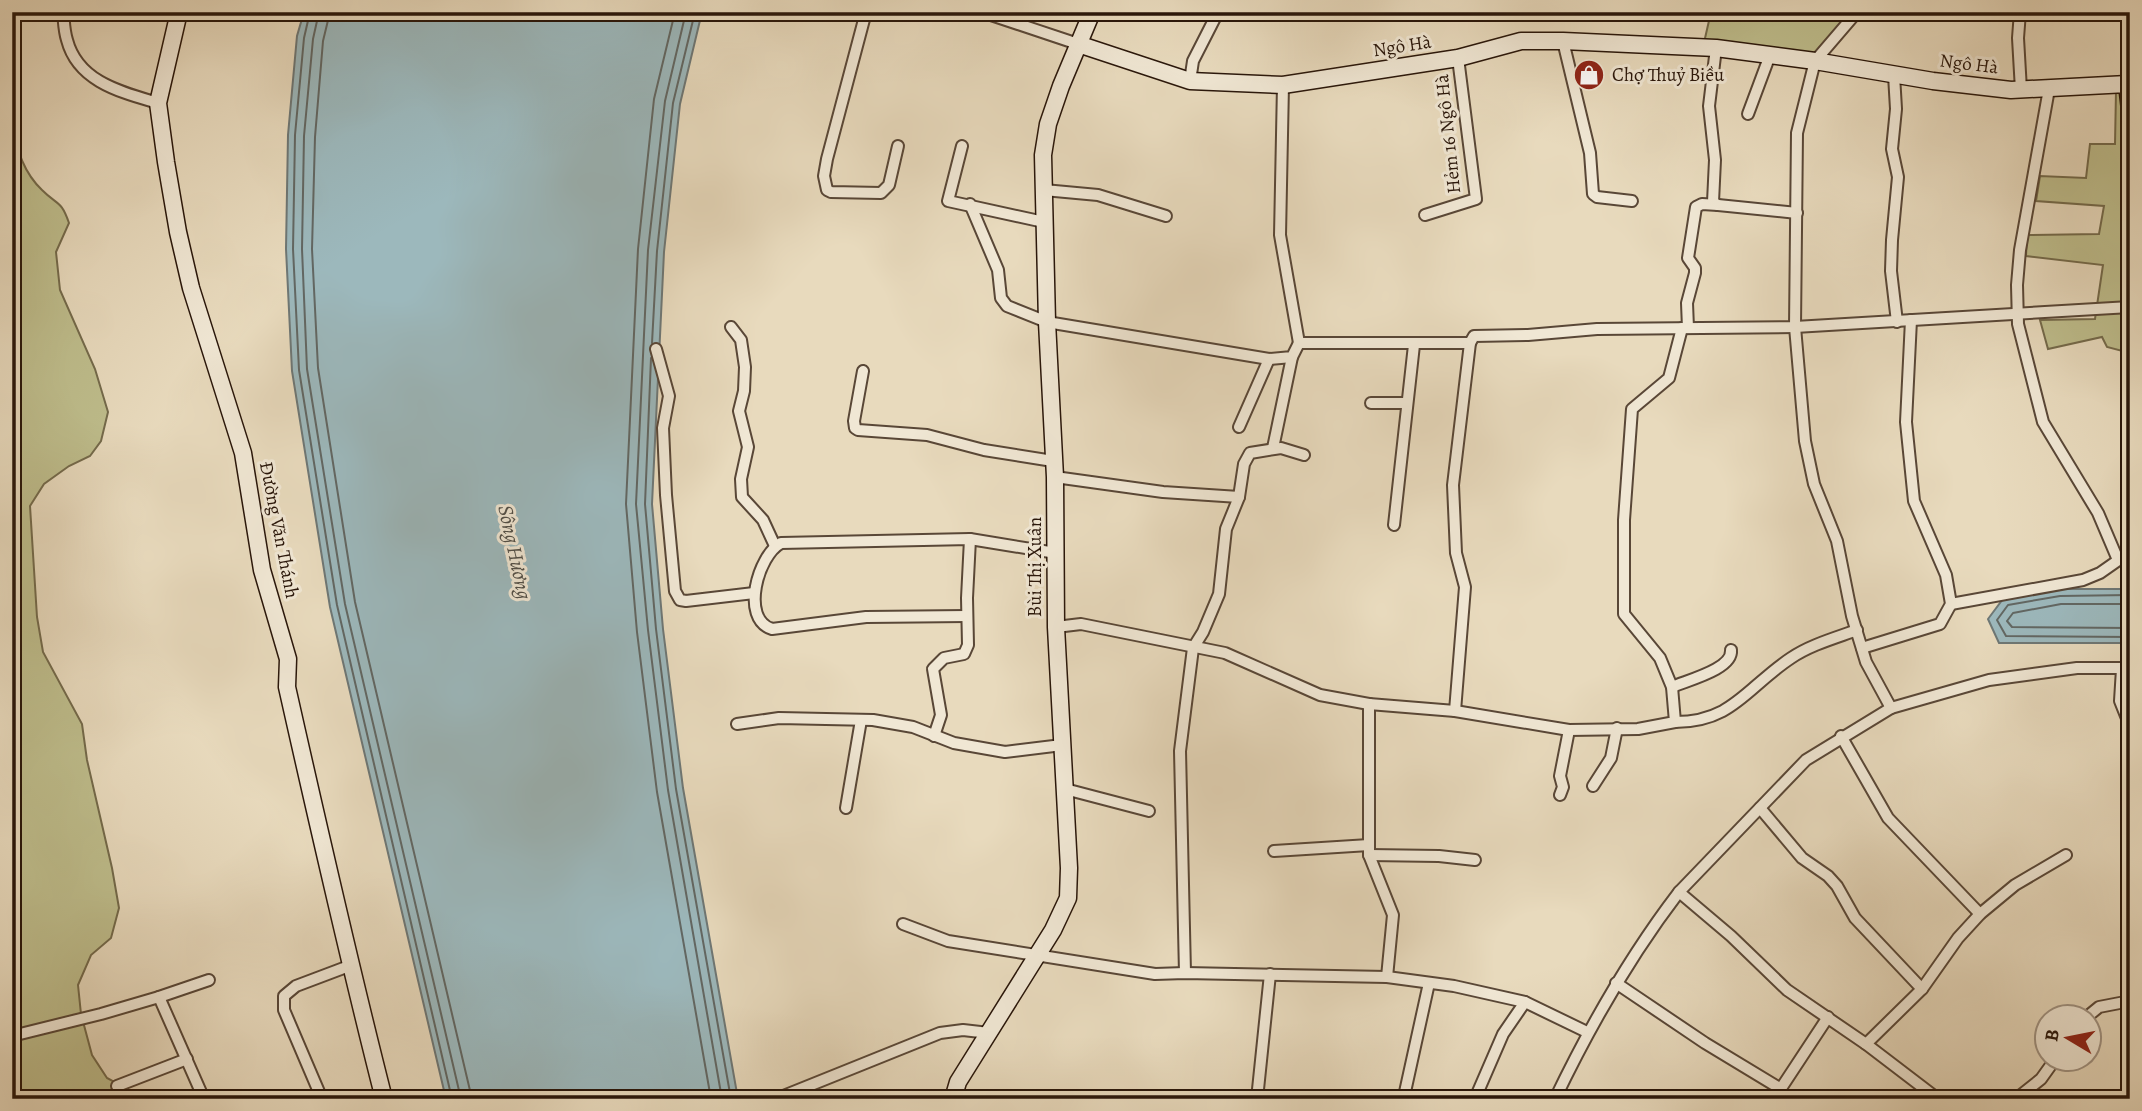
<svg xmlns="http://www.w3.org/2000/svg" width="2142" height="1111" font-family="Alegreya,serif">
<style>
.green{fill:#bebd8c;stroke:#746a4b;stroke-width:2}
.water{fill:#9cb8bc;stroke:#6e7775;stroke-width:2}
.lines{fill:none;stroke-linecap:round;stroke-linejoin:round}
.shore{stroke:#626763;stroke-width:2}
.street-casing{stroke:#594737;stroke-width:14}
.secondary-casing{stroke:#29160a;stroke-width:19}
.street{stroke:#f0e7d4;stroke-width:10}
.secondary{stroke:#f0e7d4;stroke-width:16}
.labels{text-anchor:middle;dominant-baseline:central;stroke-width:6;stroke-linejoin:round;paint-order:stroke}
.street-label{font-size:19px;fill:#29160a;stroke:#f0e7d4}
.poi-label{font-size:19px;fill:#29160a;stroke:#f0e7d4;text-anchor:start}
.water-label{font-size:21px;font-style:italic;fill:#514f48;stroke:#f0e7d4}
</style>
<rect width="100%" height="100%" fill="#e8dabd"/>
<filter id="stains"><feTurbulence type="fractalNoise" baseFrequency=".00286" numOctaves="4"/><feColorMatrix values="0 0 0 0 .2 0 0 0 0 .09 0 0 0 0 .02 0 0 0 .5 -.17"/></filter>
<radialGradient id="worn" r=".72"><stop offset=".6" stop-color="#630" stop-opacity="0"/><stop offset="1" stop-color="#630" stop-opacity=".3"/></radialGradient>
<g class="green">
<polygon points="12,12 22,12 12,96"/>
<polygon points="1711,12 1857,12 1815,61 1703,47"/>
<polygon points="2130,89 2130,353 2107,347 2102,337 2048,349 2040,320 2095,319 2103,265 2026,256 2027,235 2099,234 2104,206 2036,201 2040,176 2086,178 2090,144 2115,144 2116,91"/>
<path d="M12,127c5,23 12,46 30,63 16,16 19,10 27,33l-13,29 4,38 35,79 13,43 -7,29 -11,15 -21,10 -25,18 -14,22 7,111 6,35 39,72 5,36 25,108 7,40 -8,30 -20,17 -13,30 3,29 11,41 15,23 24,13 8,8h-127z"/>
</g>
<g class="water">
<polygon points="304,12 702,12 680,104 664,252 652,504 663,629 683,788 738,1099 446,1099 330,607 292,371 286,249 288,135 297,36"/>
<polygon points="2059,589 2130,589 2130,643 1999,643 1988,619 2003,599"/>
</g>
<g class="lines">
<g class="shore">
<polyline points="310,12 304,38 295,135 293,249 299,370 337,605 452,1099"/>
<polyline points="319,12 313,39 304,136 302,249 307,369 345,604 461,1099"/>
<polyline points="330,12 323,41 315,137 312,249 318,368 355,602 472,1099"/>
<polyline points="675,12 654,99 638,249 626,504 637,632 657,792 711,1099"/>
<polyline points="686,12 665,101 648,250 636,504 648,630 668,790 722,1099"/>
<polyline points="652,343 657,251 673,103 695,12"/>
<polyline points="651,358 645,504 656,629 676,789 731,1099"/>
<polyline points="2130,595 2060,596 2008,605 1997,620 2006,636 2130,637"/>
<polyline points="2130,604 2061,604 2013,613 2007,621 2012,627 2130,628"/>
</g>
<g class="street-casing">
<g id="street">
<path d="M63,12c1,9 1,19 4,28 11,42 54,52 91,63"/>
<polyline points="866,12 827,159 824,176 827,190 831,192 881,193 889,185 898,146"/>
<polyline points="982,12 1078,44"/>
<polyline points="1857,12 1815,61 1797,133 1795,327 1805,441 1814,484 1837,541 1852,616 1866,662 1891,708"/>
<polyline points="2020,12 2018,38 2021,90"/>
<polyline points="1563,41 1590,153 1593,194 1597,197 1632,201"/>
<polyline points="1716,48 1709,106 1715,160 1713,202 1718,205 1797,213"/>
<polyline points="1894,75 1896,109 1892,149 1898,177 1892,240 1891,271 1897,322"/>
<polyline points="1190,81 1193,61 1218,12"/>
<polyline points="1283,85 1280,235 1299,343"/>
<polyline points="2049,89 2020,250 2017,285 2018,324 2043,422 2098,513 2118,560"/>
<polyline points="1748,114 1770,55"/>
<polyline points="962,146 948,201 1044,222"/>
<polyline points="1044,190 1098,195 1166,216"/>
<polyline points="970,204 998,270 1001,298 1007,306 1047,322 1269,359 1292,357 1299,343 1470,343 1474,336 1528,335 1597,329 1795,327 2130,307"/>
<polyline points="1425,215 1476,199 1458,58"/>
<polyline points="731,327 741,340 745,367 744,391 739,411 748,447 741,479 742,497 763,520 775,546"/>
<polyline points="1688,328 1687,303 1695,273 1695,268 1688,258 1696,207 1702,204 1718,205"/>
<polyline points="656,349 669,396 663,428 666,495 675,591 680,600 686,601 754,593"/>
<polyline points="863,371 854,421 855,428 858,430 927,435 984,450 1053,461"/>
<polyline points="1371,403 1407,403"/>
<polyline points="1239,427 1269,359"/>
<polyline points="1273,448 1292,357"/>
<polyline points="1055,477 1163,492 1239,497"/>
<polyline points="1394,525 1414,345"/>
<polyline points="1951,604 2083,580 2100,573 2130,552"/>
<path d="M967,616l-101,1 -94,12c-32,-10 -14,-74 9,-86l189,-4 86,14"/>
<polyline points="1056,627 1081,624 1225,653 1320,695 1369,704 1369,855 1393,915 1387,977"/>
<polyline points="1862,648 1940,624 1951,604 1946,575 1914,501 1906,422 1911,320"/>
<polyline points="2122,669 2120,701 2130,726"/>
<path d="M1672,687c16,-7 61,-18 59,-37"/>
<polyline points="1369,704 1455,711 1569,730 1638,729 1675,722 1672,687 1660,658 1624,614 1624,520 1632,409 1669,378 1682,328"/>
<polyline points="1455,711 1465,587 1456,553 1453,485 1470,343"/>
<path d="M1675,722c58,0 72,-35 116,-64 19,-13 44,-20 66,-28"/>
<polyline points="737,724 779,718 873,720 913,727 954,743 1005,752 1062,745"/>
<polyline points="934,736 941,715 933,669 944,658 964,654 968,645 967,598 970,539"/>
<polyline points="1841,736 1888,818 1980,914"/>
<polyline points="1593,786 1611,758 1617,728"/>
<polyline points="1065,789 1149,811"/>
<polyline points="1560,795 1563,787 1560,776 1569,730"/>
<polyline points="846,808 861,720"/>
<polyline points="1760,808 1802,858 1828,876 1837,886 1855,918 1922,989"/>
<polyline points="1274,851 1369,845"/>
<polyline points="1369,855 1439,856 1475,860"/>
<polyline points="1679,892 1806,760 1891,708 1989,680 2077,668 2130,668"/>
<polyline points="903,924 948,941 1155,974 1185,973 1387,977 1454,986 1525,1002 1587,1032"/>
<polyline points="1185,973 1180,751 1193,648 1203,632 1219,594 1226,529 1239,497 1244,464 1250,453 1281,448 1304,455"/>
<polyline points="1616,983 1705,1043 1781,1089"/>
<polyline points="159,997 209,980"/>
<polyline points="2088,1016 2099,1007 2130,1001"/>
<polyline points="12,1036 101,1014 159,997 204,1099"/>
<polyline points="1866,1044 1922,989 1958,938 1980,914 2015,885 2066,855"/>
<polyline points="117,1086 187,1059"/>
<polyline points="1405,1092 1429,983"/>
<polyline points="1477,1094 1503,1034 1525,1002"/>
<polyline points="322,1099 284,1010 284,996 296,986 349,966"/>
<polyline points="776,1099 940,1033 963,1030 989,1033"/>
<polyline points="1257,1099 1270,974"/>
<path d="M1555,1099c35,-73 75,-143 124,-207l52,44 56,54 79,54 72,55"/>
<polyline points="1774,1099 1828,1017"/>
<polyline points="2016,1099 2041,1079 2056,1058"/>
</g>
</g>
<g class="secondary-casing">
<g id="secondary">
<path d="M179,12l-21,91 8,59 12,70 13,56 52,165 19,117 26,89 -1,28c31,138 62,275 97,412"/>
<polyline points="1078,44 1190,81 1283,85 1458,58 1521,41 1563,41 1716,48 1815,61 1933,81 2011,90 2127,84 2130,110"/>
<polyline points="953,1099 958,1082 1053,930 1068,898 1069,868 1056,627 1055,477 1047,322 1043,155 1048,124 1061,86 1092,12"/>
</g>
</g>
<use href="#street" class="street"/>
<use href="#secondary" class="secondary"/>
</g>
<defs>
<g id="shop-disc" transform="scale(1.575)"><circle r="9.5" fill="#8f2418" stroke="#f0e7d4"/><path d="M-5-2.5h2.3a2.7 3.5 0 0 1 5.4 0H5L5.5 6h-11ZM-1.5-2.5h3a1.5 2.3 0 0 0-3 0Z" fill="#fff"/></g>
</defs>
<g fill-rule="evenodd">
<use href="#shop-disc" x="1589" y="75"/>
</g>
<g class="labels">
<g class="street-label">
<text transform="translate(1402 46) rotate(-9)">Ngô Hà</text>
<text transform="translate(1969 64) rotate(7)">Ngô Hà</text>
<text transform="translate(1448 134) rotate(-96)">Hẻm 16 Ngô Hà</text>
<text transform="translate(279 530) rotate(79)">Đường Văn Thánh</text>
<text transform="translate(1035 567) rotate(-90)">Bùi Thị Xuân</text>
</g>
<g class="poi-label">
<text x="1612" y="75">Chợ Thuỷ Biều</text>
</g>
<g class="water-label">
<text transform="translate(515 552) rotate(78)">Sông Hương</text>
</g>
</g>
<rect width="2142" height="1111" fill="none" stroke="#e8dabd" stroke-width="42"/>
<rect x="14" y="14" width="2114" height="1083" fill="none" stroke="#29160a" stroke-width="3.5"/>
<rect x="21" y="21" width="2100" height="1069" fill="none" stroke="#29160a" stroke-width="2"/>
<g transform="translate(2068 1038) rotate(280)"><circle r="33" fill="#f0e7d4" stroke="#a09383" stroke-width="2"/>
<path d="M0-5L12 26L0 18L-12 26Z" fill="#8f2418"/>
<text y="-10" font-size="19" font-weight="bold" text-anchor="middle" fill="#29160a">B</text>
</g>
<rect width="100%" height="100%" filter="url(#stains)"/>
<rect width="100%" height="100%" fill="url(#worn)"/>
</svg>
